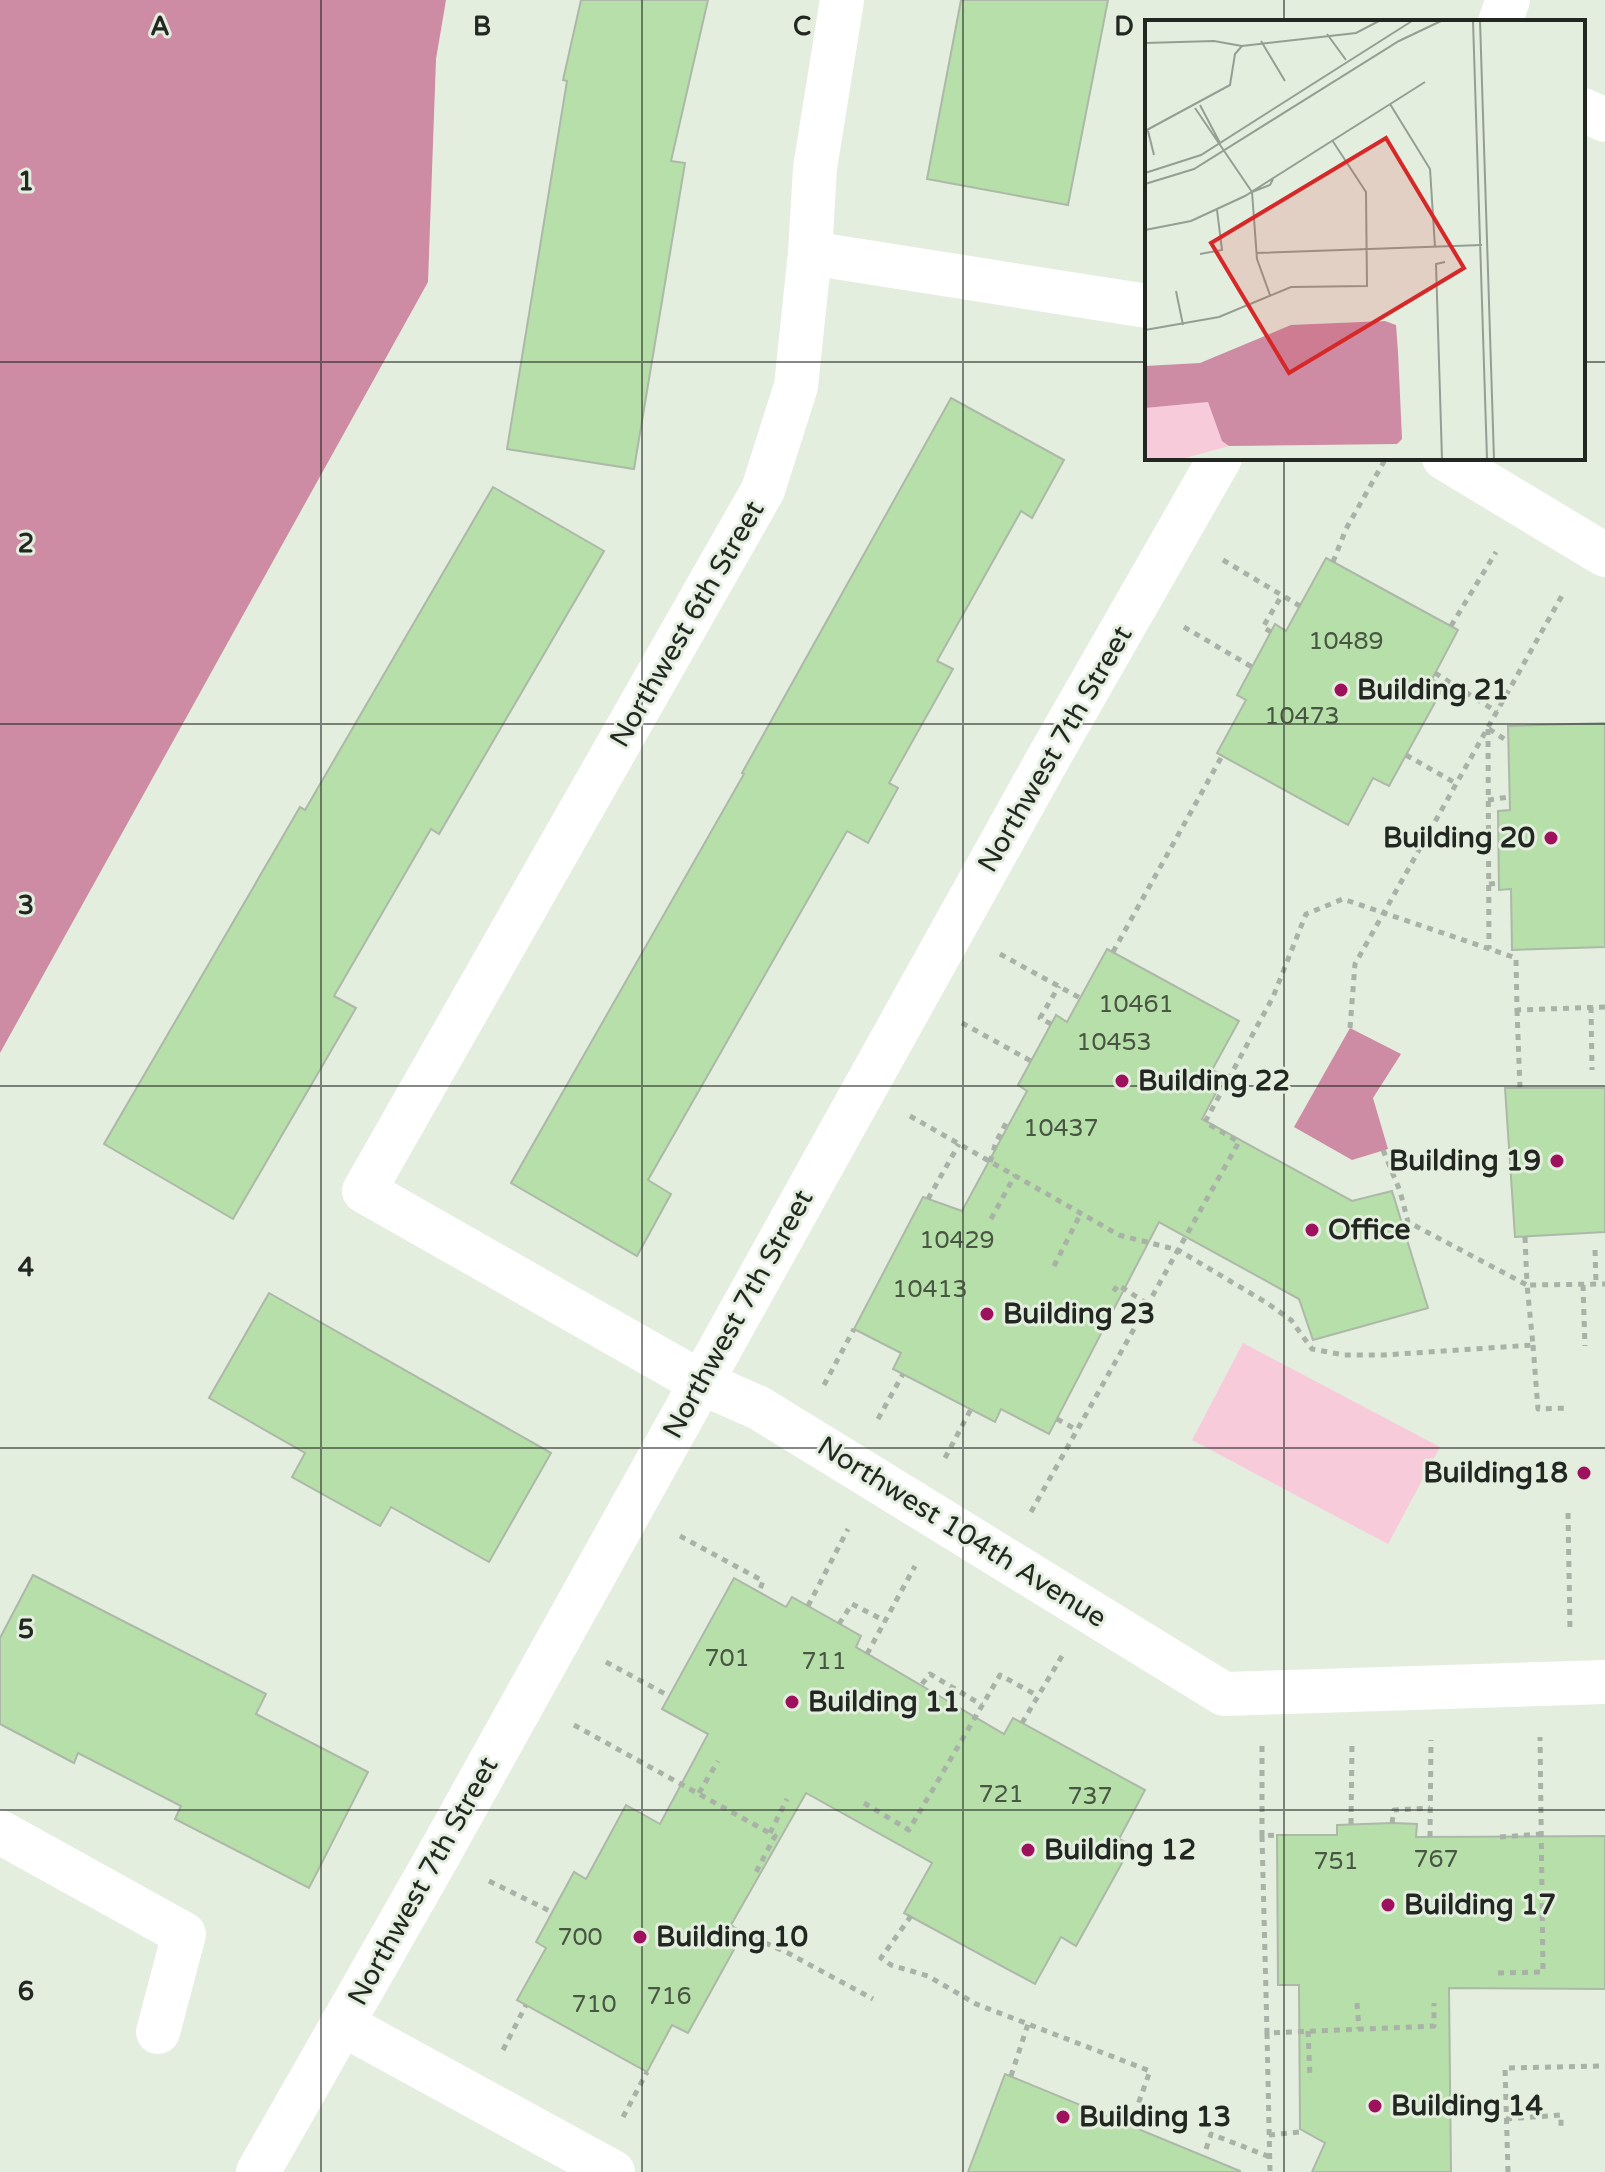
<svg xmlns="http://www.w3.org/2000/svg" width="1605" height="2172" font-family="'Varela Round',sans-serif">
<style>
.green{fill:#f8cbdb}
.water{fill:#cd8ba4}
.building{fill:#b6dfa9;stroke:#adb8a9;stroke-width:2}
.lines{fill:none;stroke-linecap:round;stroke-linejoin:round}
.path{stroke:#a9b2a6;stroke-width:5;stroke-dasharray:6 6;stroke-linecap:butt}
.minor{stroke:#fff;stroke-width:44}
.grid{fill:none;stroke:#232721;stroke-width:2;stroke-opacity:0.55}
.poi-dot{fill:#9e125d;stroke:#e3eedf;stroke-width:3}
.labels{text-anchor:middle;dominant-baseline:central;stroke-width:6;stroke-linejoin:round;paint-order:stroke}
.number-label{font-size:24px;fill:#485543}
.street-label{font-size:28px;fill:#232721;stroke:#e3eedf}
.poi-label{font-size:28px;font-weight:bold;fill:#232721;stroke:#e3eedf;text-anchor:start}
.inset-road{fill:none;stroke:#969e93;stroke-width:2}
.view{fill:#d62828;fill-opacity:0.15;stroke:#d62828;stroke-width:4}
.inset-edge{fill:none;stroke:#232721;stroke-width:4}
.grid-label{font-size:26px;text-anchor:middle;font-weight:bold;fill:#232721;stroke:#e3eedf;stroke-width:6;stroke-linejoin:round;paint-order:stroke}
</style>
<rect width="100%" height="100%" fill="#e3eedf"/>
<polygon class="green" points="1243,1343 1440,1447 1388,1544 1192,1440"/>
<g class="water">
<polygon points="0,0 446,0 436,59 428,282 0,1053"/>
<polygon points="1350,1028 1401,1054 1373,1098 1388,1149 1352,1160 1294,1127"/>
</g>
<g class="building">
<polygon points="581,0 708,0 671,161 685,163 634,469 507,449 567,81 563,80"/>
<polygon points="961,0 1108,0 1068,205 927,179"/>
<polygon points="951,398 1064,460 1032,518 1021,511 937,661 953,669 889,783 898,788 868,843 847,831 648,1180 671,1194 637,1256 511,1183 744,774 742,773"/>
<polygon points="493,487 604,551 439,834 431,829 334,996 356,1008 233,1219 104,1144 300,807 305,810"/>
<polygon points="1326,558 1458,630 1432,679 1444,686 1389,786 1373,778 1348,825 1217,753 1246,700 1237,695 1275,624 1286,631"/>
<polygon points="1605,723 1605,947 1512,950 1511,889 1499,890 1498,811 1510,810 1508,726"/>
<polygon points="1107,949 1239,1021 1212,1070 1225,1076 1202,1119 1352,1201 1392,1191 1428,1308 1313,1340 1299,1299 1159,1222 1049,1434 1001,1409 995,1422 893,1369 901,1353 854,1329 923,1197 962,1211 1027,1091 1018,1085 1056,1015 1067,1022"/>
<polygon points="1505,1088 1605,1088 1605,1232 1515,1237"/>
<polygon points="269,1293 551,1453 489,1562 391,1507 380,1526 292,1477 305,1453 209,1398"/>
<polygon points="33,1575 266,1694 256,1714 368,1772 309,1888 175,1819 181,1806 78,1753 74,1763 0,1724 0,1638"/>
<polygon points="734,1578 786,1607 792,1597 861,1636 856,1647 1004,1734 1013,1718 1145,1790 1119,1839 1132,1845 1076,1946 1061,1937 1035,1984 904,1913 932,1863 806,1793 731,1925 743,1933 688,2033 672,2025 647,2072 517,2000 546,1948 536,1942 574,1872 586,1879 626,1805 660,1824 708,1734 662,1709"/>
<polygon points="1392,1823 1417,1824 1416,1837 1605,1836 1605,1989 1449,1988 1451,2172 1312,2172 1325,2143 1300,2129 1299,1985 1278,1985 1277,1835 1337,1835 1337,1825"/>
<polygon points="1005,2074 1240,2171 1240,2172 968,2172"/>
</g>
<g class="lines">
<g class="path">
<polyline points="1223,560 1300,606"/>
<polyline points="1333,562 1346,529 1386,458"/>
<polyline points="1451,626 1496,552"/>
<polyline points="1184,627 1252,667"/>
<polyline points="1271,632 1263,627 1282,595"/>
<polyline points="1435,673 1497,712"/>
<polyline points="1488,729 1489,949"/>
<polyline points="1489,729 1509,742"/>
<polyline points="1406,755 1457,784"/>
<polyline points="1488,800 1509,797"/>
<polyline points="1489,884 1499,883"/>
<polyline points="1113,952 1222,756"/>
<polyline points="1000,954 1080,998"/>
<polyline points="1591,1007 1592,1070"/>
<polyline points="1605,1007 1517,1010 1516,958 1343,899 1306,914 1273,997 1205,1122 1239,1142 1178,1250 1267,1303 1291,1320 1312,1349 1344,1355 1384,1355 1533,1345 1527,1285 1605,1284"/>
<polyline points="1517,1010 1520,1088"/>
<polyline points="962,1023 1031,1061"/>
<polyline points="1051,1024 1040,1018 1059,986"/>
<polyline points="1350,1028 1355,964 1564,592"/>
<polyline points="910,1116 1119,1235 1178,1250 1148,1304"/>
<polyline points="1383,1150 1400,1191 1408,1222 1527,1285"/>
<polyline points="990,1162 996,1142 1007,1121 1010,1123"/>
<polyline points="928,1199 959,1144"/>
<polyline points="991,1219 1015,1175"/>
<polyline points="1525,1237 1527,1285"/>
<polyline points="1595,1250 1596,1284"/>
<polyline points="1054,1266 1081,1213"/>
<polyline points="1583,1285 1585,1346"/>
<polyline points="1533,1345 1538,1409 1569,1408"/>
<polyline points="824,1385 854,1329"/>
<polyline points="878,1419 903,1374"/>
<polyline points="1057,1419 1077,1430"/>
<polyline points="945,1458 971,1409"/>
<polyline points="1031,1512 1148,1304 1118,1285 1111,1295"/>
<polyline points="1568,1513 1570,1628"/>
<polyline points="680,1536 763,1581 759,1592"/>
<polyline points="808,1606 848,1529"/>
<polyline points="839,1624 852,1604 885,1621"/>
<polyline points="867,1654 915,1566"/>
<polyline points="606,1662 669,1696"/>
<polyline points="922,1684 930,1674 982,1705"/>
<polyline points="1022,1723 1062,1656"/>
<polyline points="574,1725 775,1836 754,1876"/>
<polyline points="1262,1746 1262,1836 1277,1835"/>
<polyline points="699,1793 718,1761"/>
<polyline points="864,1803 909,1830 1000,1675 1038,1696"/>
<polyline points="1392,1823 1394,1810 1430,1808"/>
<polyline points="1351,1824 1352,1744"/>
<polyline points="770,1833 787,1799"/>
<polyline points="1262,1836 1267,2033 1434,2026 1434,2003"/>
<polyline points="1430,1837 1431,1740"/>
<polyline points="1500,1837 1541,1834"/>
<polyline points="489,1881 552,1912"/>
<polyline points="911,1916 881,1958 891,1965 928,1976 976,2004 1150,2071 1136,2110"/>
<polyline points="743,1933 788,1953 873,1999"/>
<polyline points="1498,1973 1543,1972 1540,1737"/>
<polyline points="1357,2003 1359,2029"/>
<polyline points="1308,2031 1310,2079"/>
<polyline points="1267,2033 1270,2172"/>
<polyline points="503,2050 526,2005"/>
<polyline points="1011,2076 1028,2024"/>
<polyline points="623,2117 647,2072"/>
<polyline points="1506,2119 1561,2115 1561,2131"/>
<polyline points="1269,2135 1300,2132"/>
<polyline points="1206,2149 1211,2134 1270,2157"/>
<polyline points="1508,2172 1505,2068 1605,2066"/>
</g>
<g class="minor">
<polyline points="842,0 815,168 810,253 796,386 763,490 364,1191 700,1382 759,1408 1224,1694 1605,1682"/>
<polyline points="1500,22 1508,0"/>
<polyline points="1583,110 1605,120"/>
<polyline points="810,253 1147,306"/>
<polyline points="1444,458 1605,555"/>
<polyline points="0,1832 184,1934 158,2032"/>
<polyline points="342,2024 613,2172"/>
<polyline points="258,2172 438,1856 1045,764 1220,458"/>
</g>
</g>
<path class="grid" d="M321,0v2172M642,0v2172M963,0v2172M1284,0v22M0,362h1147M1583,362h22M1284,458v1714M0,724h1605M0,1086h1605M0,1448h1605M0,1810h1605"/>
<g class="poi-dot">
<circle cx="1341" cy="690" r="8"/>
<circle cx="1551" cy="838" r="8"/>
<circle cx="1122" cy="1081" r="8"/>
<circle cx="1557" cy="1161" r="8"/>
<circle cx="1312" cy="1230" r="8"/>
<circle cx="987" cy="1314" r="8"/>
<circle cx="1584" cy="1473" r="8"/>
<circle cx="792" cy="1702" r="8"/>
<circle cx="1028" cy="1850" r="8"/>
<circle cx="1388" cy="1905" r="8"/>
<circle cx="640" cy="1937" r="8"/>
<circle cx="1375" cy="2106" r="8"/>
<circle cx="1063" cy="2117" r="8"/>
</g>
<g class="labels">
<g class="number-label">
<text x="1346" y="641">10489</text>
<text x="1302" y="716">10473</text>
<text x="1136" y="1004">10461</text>
<text x="1114" y="1042">10453</text>
<text x="1061" y="1128">10437</text>
<text x="957" y="1240">10429</text>
<text x="930" y="1289">10413</text>
<text x="727" y="1658">701</text>
<text x="824" y="1661">711</text>
<text x="1001" y="1794">721</text>
<text x="1090" y="1796">737</text>
<text x="1436" y="1859">767</text>
<text x="1336" y="1861">751</text>
<text x="580" y="1937">700</text>
<text x="669" y="1996">716</text>
<text x="594" y="2004">710</text>
</g>
<g class="street-label">
<text transform="translate(687 624) rotate(-60)">Northwest 6th Street</text>
<text transform="translate(1055 749) rotate(-60)">Northwest 7th Street</text>
<text transform="translate(738 1314) rotate(-61)">Northwest 7th Street</text>
<text transform="translate(962 1532) rotate(32)">Northwest 104th Avenue</text>
<text transform="translate(423 1881) rotate(-61)">Northwest 7th Street</text>
</g>
<g class="poi-label">
<text x="1357" y="690">Building 21</text>
<text x="1535" y="838" text-anchor="end">Building 20</text>
<text x="1138" y="1081">Building 22</text>
<text x="1541" y="1161" text-anchor="end">Building 19</text>
<text x="1328" y="1230">Office</text>
<text x="1003" y="1314">Building 23</text>
<text x="1568" y="1473" text-anchor="end">Building18</text>
<text x="808" y="1702">Building 11</text>
<text x="1044" y="1850">Building 12</text>
<text x="1404" y="1905">Building 17</text>
<text x="656" y="1937">Building 10</text>
<text x="1391" y="2106">Building 14</text>
<text x="1079" y="2117">Building 13</text>
</g>
</g>
<g transform="translate(1145 20)">
<rect width="440" height="440" fill="#e3eedf"/>
<path d="M63,382l14,38 7,6 -47,13h-37v-51z" fill="#f8cbdb"/>
<path d="M240,301l11,4 2,27 4,87 -5,5 -168,2 -7,-5 -14,-39 -63,6v-42l55,-3 91,-38z" fill="#cd8ba4"/>
<path class="inset-road" d="M328,1l14,438M335,1l14,438M182,14l19,26M116,21l24,40M0,23l69,-2 28,5 114,-13 23,-12M245,84l40,65 5,78M55,85l20,38M50,88l57,84 5,67 13,36M0,111l85,-46 5,-31 7,-8M3,111l6,24M0,153l56,-18 211,-134M0,164l49,-15 205,-128 42,-20M107,172l18,-7 3,-6M0,210l46,-9 54,-25 180,-114M111,233l226,-8M55,234l22,-4 -5,-40M31,271l7,34M0,310l74,-13 72,-30 76,-1 -1,-94 -34,-52M297,439l-6,-195 9,-2"/>
<path class="view" d="M241,118l78,130 -175,105 -78,-130z"/>
<rect width="440" height="440" class="inset-edge"/>
</g>
<g class="grid-label">
<text x="160" y="35">A</text>
<text x="482" y="35">B</text>
<text x="802" y="35">C</text>
<text x="1124" y="35">D</text>
<text x="26" y="190">1</text>
<text x="26" y="552">2</text>
<text x="26" y="914">3</text>
<text x="26" y="1276">4</text>
<text x="26" y="1638">5</text>
<text x="26" y="2000">6</text>
</g>
</svg>
